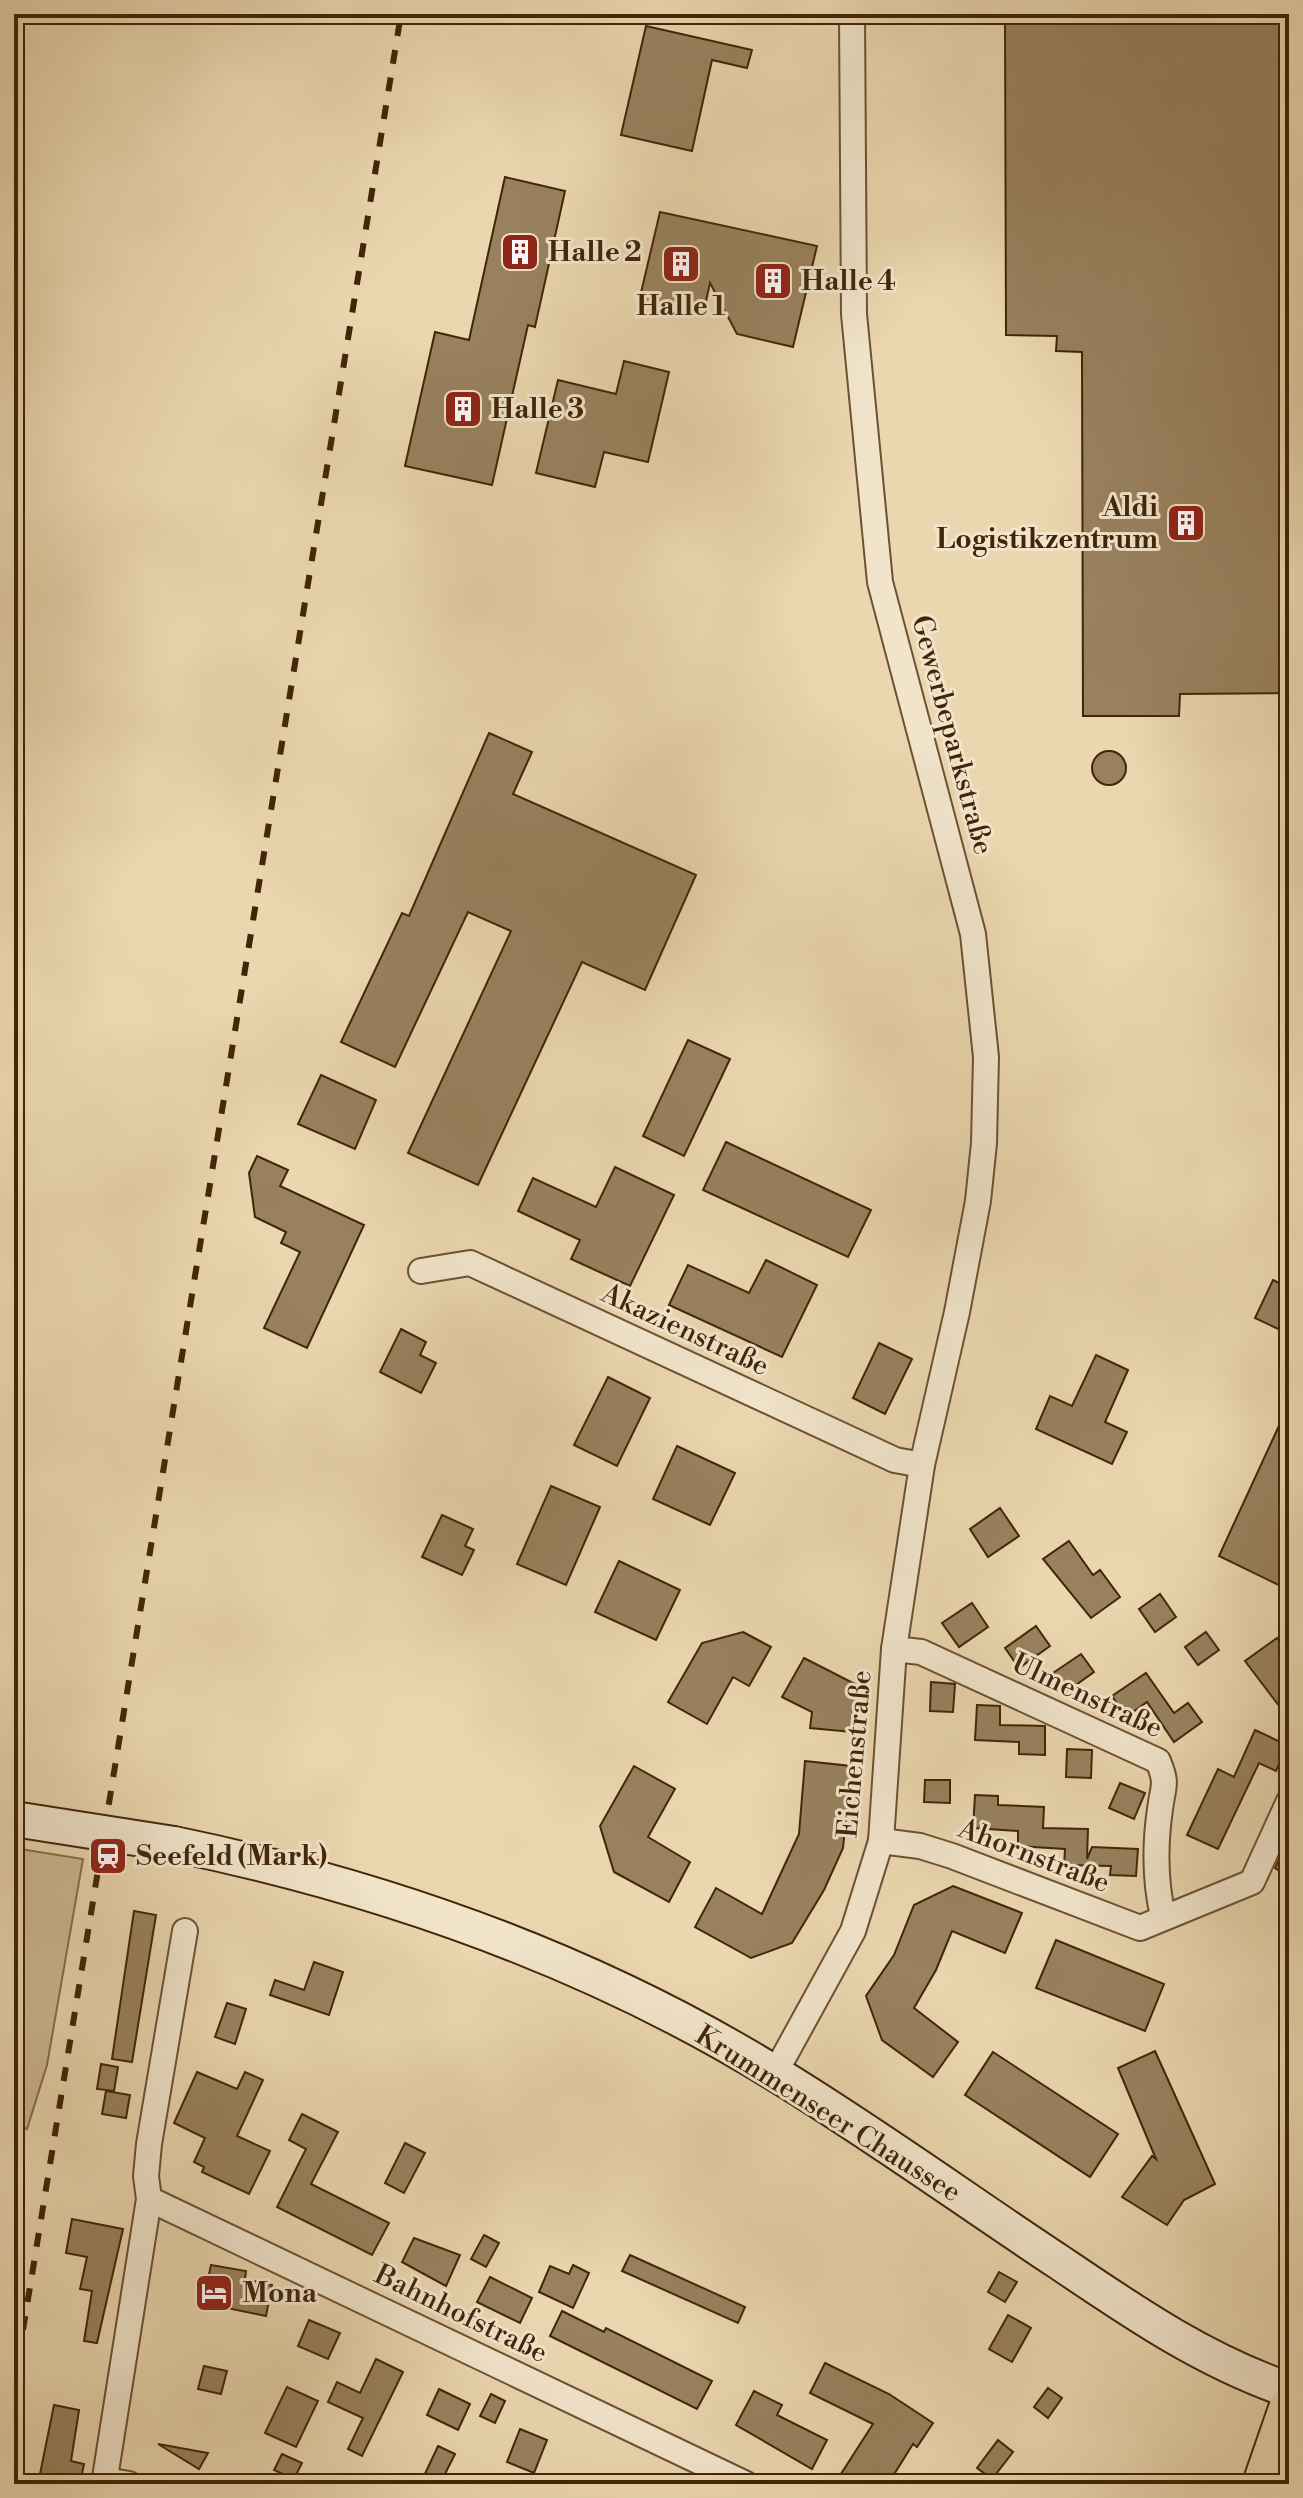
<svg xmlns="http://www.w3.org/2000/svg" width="1303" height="2498" font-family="'Libre Bodoni',serif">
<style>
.green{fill:#cdb893;stroke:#886e4e;stroke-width:2}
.building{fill:#99815f;stroke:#422509;stroke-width:2}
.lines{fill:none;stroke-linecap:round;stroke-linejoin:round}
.minor-casing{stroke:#6c5132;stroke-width:28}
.secondary-casing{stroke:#422509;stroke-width:38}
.primary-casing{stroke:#422509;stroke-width:42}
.minor{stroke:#f1e4cb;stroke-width:24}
.secondary{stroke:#f1e4cb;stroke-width:34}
.primary{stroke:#ead6af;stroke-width:38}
.rail{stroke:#422509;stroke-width:6;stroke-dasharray:14 14;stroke-linecap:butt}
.secondary-bridge-casing{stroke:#422509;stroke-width:38;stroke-linecap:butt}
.secondary-bridge{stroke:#f1e4cb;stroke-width:34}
.labels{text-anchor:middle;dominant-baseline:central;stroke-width:6;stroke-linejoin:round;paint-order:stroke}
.poi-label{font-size:28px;font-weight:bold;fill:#422509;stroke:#f1e4cb;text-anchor:start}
.street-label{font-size:28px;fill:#422509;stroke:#f1e4cb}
</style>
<rect width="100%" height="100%" fill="#ead6af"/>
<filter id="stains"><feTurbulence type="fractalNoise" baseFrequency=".0025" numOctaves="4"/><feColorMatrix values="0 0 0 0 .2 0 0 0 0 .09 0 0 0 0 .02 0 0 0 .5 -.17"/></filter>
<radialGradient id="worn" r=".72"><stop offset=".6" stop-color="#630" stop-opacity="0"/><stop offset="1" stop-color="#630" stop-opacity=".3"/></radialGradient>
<polygon class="green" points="14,1848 83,1859 47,2065 27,2129 14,2123"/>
<g class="building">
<polygon points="1005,14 1289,14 1289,693 1180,694 1179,716 1083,716 1082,352 1056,351 1057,336 1006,335"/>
<polygon points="646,26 752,50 747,68 712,60 692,151 621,135"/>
<polygon points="505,177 565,191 535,327 528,325 492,485 405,466 435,332 469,340"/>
<polygon points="660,212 817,246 793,347 737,334 710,283 703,315 639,301"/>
<polygon points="624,361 669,372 648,462 604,452 595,487 536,473 558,380 616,394"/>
<polygon points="489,733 532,752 513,794 696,875 645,990 582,962 478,1185 408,1153 511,931 468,912 395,1067 341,1042 402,913 409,916"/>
<circle cx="1109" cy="768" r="17"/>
<polygon points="688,1040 730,1059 684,1156 643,1136"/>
<polygon points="321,1075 376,1100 355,1149 298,1124"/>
<polygon points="726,1142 871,1210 848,1257 703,1190"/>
<polygon points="257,1156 288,1170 280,1186 364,1225 307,1348 264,1328 300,1252 281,1243 286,1232 255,1217 249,1173"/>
<polygon points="615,1167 674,1195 630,1286 571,1259 580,1240 518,1211 533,1178 596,1207"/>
<polygon points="766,1260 817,1285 782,1357 669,1305 688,1265 749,1293"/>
<polygon points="1273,1280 1289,1288 1289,1334 1255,1318"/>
<polygon points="401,1329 426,1342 420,1355 436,1363 421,1393 380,1372"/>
<polygon points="879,1343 912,1359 885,1414 853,1398"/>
<polygon points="1096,1355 1128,1370 1105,1422 1127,1432 1112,1464 1036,1429 1050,1396 1072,1406"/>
<polygon points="608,1377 650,1398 617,1466 574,1445"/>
<polygon points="1289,1404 1289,1590 1219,1556"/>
<polygon points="677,1446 735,1473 710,1525 653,1499"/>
<polygon points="551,1486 600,1507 566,1585 517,1564"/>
<polygon points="1000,1508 1019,1536 988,1557 970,1529"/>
<polygon points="442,1515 473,1529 465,1546 474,1550 462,1575 422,1557"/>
<polygon points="1069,1541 1093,1575 1100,1570 1120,1597 1091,1618 1043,1559"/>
<polygon points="619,1561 680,1590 656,1640 595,1612"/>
<polygon points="1160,1594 1176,1617 1155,1632 1139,1609"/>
<polygon points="972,1603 988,1627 959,1647 942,1623"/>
<polygon points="1036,1626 1050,1646 1019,1668 1005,1648"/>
<polygon points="743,1632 771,1647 749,1686 733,1677 707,1724 668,1702 702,1643"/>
<polygon points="1206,1632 1219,1650 1198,1665 1185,1647"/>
<polygon points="1277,1638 1289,1656 1289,1719 1245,1661"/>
<polygon points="1081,1654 1094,1672 1066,1692 1053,1673"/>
<polygon points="804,1658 859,1686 852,1732 810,1728 812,1712 782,1697"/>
<polygon points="1146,1673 1174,1713 1188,1703 1202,1722 1174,1742 1147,1702 1126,1717 1112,1696"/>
<polygon points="931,1682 955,1684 953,1712 930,1711"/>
<polygon points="977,1705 1000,1706 1000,1725 1045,1726 1045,1755 1019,1754 1019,1742 975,1740"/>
<polygon points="1255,1730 1287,1745 1276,1771 1259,1763 1218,1849 1187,1835 1218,1769 1234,1777"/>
<polygon points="1067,1749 1092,1750 1091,1778 1066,1777"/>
<polygon points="805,1761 851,1766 843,1848 824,1890 792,1943 751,1958 695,1927 716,1888 762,1914 799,1834"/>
<polygon points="634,1766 675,1789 648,1837 690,1862 669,1902 614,1872 600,1826"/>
<polygon points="925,1780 950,1780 950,1803 924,1802"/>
<polygon points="1120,1783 1145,1793 1134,1819 1109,1808"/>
<polygon points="975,1795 998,1796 998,1805 1044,1807 1043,1828 1088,1829 1087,1859 1092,1847 1138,1849 1136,1876 1110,1875 1111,1866 1064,1865 1065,1849 1018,1846 1018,1831 973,1828"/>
<polygon points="1289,1837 1289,1861 1283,1873 1275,1868"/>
<polygon points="953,1886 1022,1913 1005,1953 952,1931 936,1970 914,2008 958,2042 933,2077 882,2040 866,1996 894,1955 914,1905"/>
<polygon points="134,1911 156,1915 132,2062 112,2059"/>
<polygon points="1056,1940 1164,1984 1145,2031 1036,1988"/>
<polygon points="314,1962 343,1972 329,2015 270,1995 275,1980 304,1990"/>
<polygon points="227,2003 246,2009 235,2044 215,2037"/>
<polygon points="1155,2051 1215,2184 1184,2200 1167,2225 1122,2197 1152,2156 1156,2159 1118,2068"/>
<polygon points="993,2052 1118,2134 1090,2177 965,2095"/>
<polygon points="101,2064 118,2067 114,2091 97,2089"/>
<polygon points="197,2072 237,2089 245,2072 263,2080 237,2136 270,2151 249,2194 202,2172 204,2167 194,2162 205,2138 174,2123"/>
<polygon points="106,2091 130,2095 126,2118 102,2114"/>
<polygon points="302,2114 338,2132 311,2184 389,2223 372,2255 277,2207 306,2149 289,2140"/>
<polygon points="405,2143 425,2153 404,2193 385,2183"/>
<polygon points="72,2219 123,2229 97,2343 84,2341 92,2291 80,2289 87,2257 66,2253"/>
<polygon points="484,2235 499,2243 486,2267 471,2259"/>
<polygon points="414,2238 460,2255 446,2286 402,2262"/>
<polygon points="630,2255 745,2307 738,2323 622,2271"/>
<polygon points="211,2265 246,2271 245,2279 272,2285 266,2316 203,2303"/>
<polygon points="573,2265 589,2273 573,2308 539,2292 550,2266 569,2274"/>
<polygon points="999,2272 1017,2282 1005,2302 988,2292"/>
<polygon points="490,2277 532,2298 520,2323 477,2302"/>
<polygon points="562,2311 604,2332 606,2328 712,2381 697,2409 550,2336"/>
<polygon points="1008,2315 1031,2328 1012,2362 989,2349"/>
<polygon points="309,2320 340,2333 328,2359 298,2346"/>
<polygon points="376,2359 403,2372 362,2456 348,2449 363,2418 328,2402 337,2382 360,2393"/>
<polygon points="825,2363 889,2394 933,2423 917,2447 913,2444 888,2484 851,2484 839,2477 873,2424 810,2393"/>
<polygon points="204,2366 227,2371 221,2394 198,2389"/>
<polygon points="287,2387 318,2401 296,2447 265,2433"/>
<polygon points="1048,2388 1062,2398 1048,2418 1034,2407"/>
<polygon points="439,2389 470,2404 458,2430 427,2415"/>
<polygon points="754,2391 782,2405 777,2415 827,2440 812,2469 736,2425"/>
<polygon points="491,2394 505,2401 495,2423 480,2416"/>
<polygon points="54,2405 79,2410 71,2461 84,2464 80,2484 38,2484"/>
<polygon points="520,2429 547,2440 534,2473 507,2462"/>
<polygon points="998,2440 1013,2452 992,2479 977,2468"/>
<polygon points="158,2444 208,2453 199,2469"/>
<polygon points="438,2446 455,2454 440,2484 430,2484 422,2480"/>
<polygon points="282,2454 302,2463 294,2479 274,2470"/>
</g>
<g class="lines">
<g class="minor-casing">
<g id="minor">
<polyline points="421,1271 470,1263 895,1460 922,1465"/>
<path d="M894,1649l27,3 237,109c10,24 5,24 2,48 -5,35 -5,73 3,107"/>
<polyline points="881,1841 920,1846 952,1856 1140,1928 1252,1882 1289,1801"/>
<polyline points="775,2073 853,1931 881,1841 894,1649 922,1465 957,1312 978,1201 984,1143 986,1057 973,934 880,582 854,314 852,14"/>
<polyline points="149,2199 746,2484"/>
<polyline points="105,2480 129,2484"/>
<polyline points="104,2484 149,2199 146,2176 149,2144 185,1931"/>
</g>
</g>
<g class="secondary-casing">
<path id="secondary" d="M174,1844c213,44 417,116 602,230 97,59 189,126 283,188 74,50 145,99 230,128"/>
</g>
<g class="primary-casing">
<polyline id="primary" points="1262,2484 1289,2406"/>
</g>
<use href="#minor" class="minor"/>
<use href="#secondary" class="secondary"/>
<use href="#primary" class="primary"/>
<polyline class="rail" points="14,2385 401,14"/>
<g class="secondary-bridge-casing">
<polyline id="secondary-bridge" points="14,1819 174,1844"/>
</g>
<use href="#secondary-bridge" class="secondary-bridge"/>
</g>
<defs>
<g id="building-square" transform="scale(2)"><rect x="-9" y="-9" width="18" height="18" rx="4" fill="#8f2418" stroke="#f1e4cb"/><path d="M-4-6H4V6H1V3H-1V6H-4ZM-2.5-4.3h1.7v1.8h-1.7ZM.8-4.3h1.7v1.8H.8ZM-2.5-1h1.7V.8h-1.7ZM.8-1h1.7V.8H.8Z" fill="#fff"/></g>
<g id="station-square" transform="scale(2)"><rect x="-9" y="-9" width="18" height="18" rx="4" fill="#8f2418" stroke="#f1e4cb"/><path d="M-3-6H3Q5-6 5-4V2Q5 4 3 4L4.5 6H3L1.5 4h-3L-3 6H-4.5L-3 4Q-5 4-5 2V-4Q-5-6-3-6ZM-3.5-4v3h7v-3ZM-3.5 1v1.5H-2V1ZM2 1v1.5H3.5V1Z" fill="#fff"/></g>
<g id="hotel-square" transform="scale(2)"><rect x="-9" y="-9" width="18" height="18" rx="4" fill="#8f2418" stroke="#f1e4cb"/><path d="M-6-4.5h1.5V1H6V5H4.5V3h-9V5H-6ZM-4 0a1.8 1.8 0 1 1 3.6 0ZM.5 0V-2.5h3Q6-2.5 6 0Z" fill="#fff"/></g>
</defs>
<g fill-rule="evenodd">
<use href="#building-square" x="520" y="252"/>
<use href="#building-square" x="681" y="264"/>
<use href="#building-square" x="773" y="281"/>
<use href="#building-square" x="463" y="409"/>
<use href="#building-square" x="1186" y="523"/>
<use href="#station-square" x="108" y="1856"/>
<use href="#hotel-square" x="214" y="2293"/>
</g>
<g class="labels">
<g class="poi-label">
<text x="548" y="252">Halle 2</text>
<text x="801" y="281">Halle 4</text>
<text x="681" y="306" text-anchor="middle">Halle 1</text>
<text x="491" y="409">Halle 3</text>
<text x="1158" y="507" text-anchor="end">Aldi<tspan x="1158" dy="32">Logistikzentrum</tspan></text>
<text x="136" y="1856">Seefeld (Mark)</text>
<text x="242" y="2293">Mona</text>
</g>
<g class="street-label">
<text transform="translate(952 735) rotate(75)">Gewerbeparkstraße</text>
<text transform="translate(685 1330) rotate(25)">Akazienstraße</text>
<text transform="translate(1087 1696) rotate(25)">Ulmenstraße</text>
<text transform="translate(855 1754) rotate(-85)">Eichenstraße</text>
<text transform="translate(1034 1856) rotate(21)">Ahornstraße</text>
<text transform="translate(828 2114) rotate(32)">Krummenseer Chaussee</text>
<text transform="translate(461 2314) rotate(26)">Bahnhofstraße</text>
</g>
</g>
<rect width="1303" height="2498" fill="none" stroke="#ead6af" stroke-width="48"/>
<rect x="16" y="16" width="1271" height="2466" fill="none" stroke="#422509" stroke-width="4"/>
<rect x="24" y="24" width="1255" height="2450" fill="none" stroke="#422509" stroke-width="2"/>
<rect width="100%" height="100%" filter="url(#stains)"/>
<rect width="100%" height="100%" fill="url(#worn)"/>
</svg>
